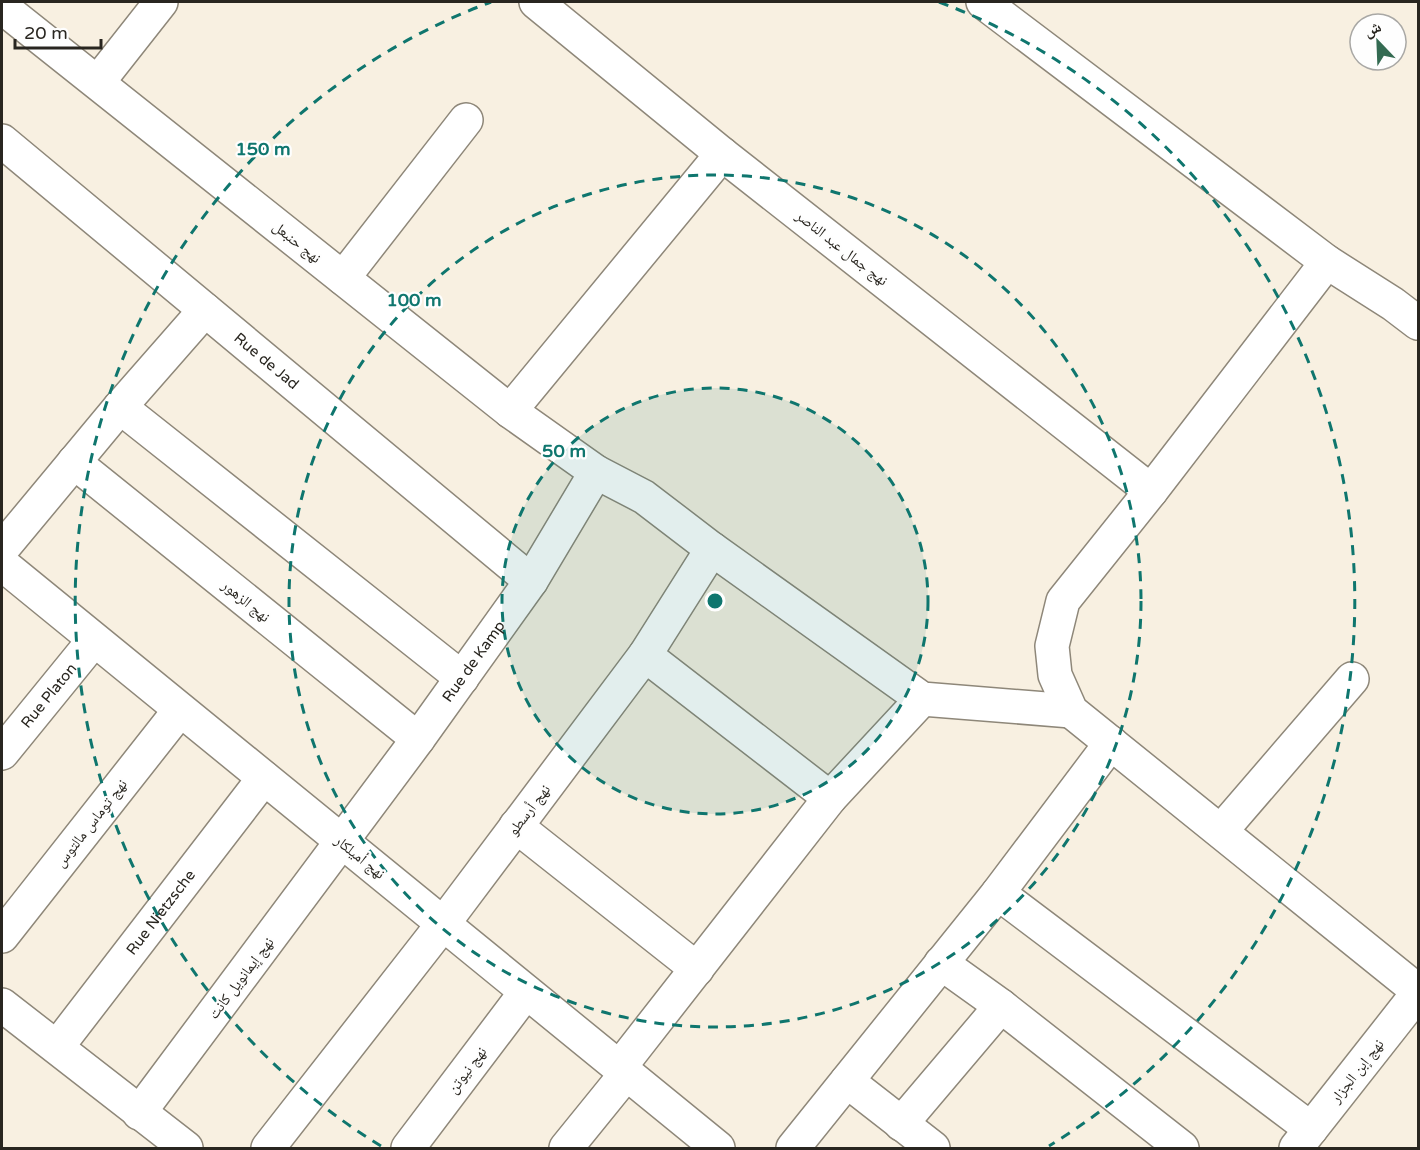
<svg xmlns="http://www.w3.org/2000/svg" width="1420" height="1150" font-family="'Varela Round','Noto Naskh Arabic',sans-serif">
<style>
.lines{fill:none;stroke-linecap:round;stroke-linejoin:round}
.minor-casing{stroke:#8e8779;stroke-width:36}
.minor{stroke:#fff;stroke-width:33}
.ring{fill:none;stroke:#0f766e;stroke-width:3;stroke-dasharray:10 8}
.labels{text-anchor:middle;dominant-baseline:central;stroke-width:4.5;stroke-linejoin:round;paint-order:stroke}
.street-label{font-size:15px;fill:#292620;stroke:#fefefe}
.centre{fill:#0f766e;stroke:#fefefe;stroke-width:3}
.ring-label{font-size:18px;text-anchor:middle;font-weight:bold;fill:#0f766e;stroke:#fefefe;stroke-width:4.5;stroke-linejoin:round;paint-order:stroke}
</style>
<rect width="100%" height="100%" fill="#f8f0e1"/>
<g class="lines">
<g class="minor-casing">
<g id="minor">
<polyline points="536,2 722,154 1151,491"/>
<polyline points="983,2 1327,262 1393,304 1418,323"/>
<polyline points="2,7 510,411 596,472 644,497 712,549 922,699 1071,711"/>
<polyline points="98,82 161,2"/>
<path id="s1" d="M2,141l529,440"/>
<polyline points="1327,262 1151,491 1063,601 1052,646 1055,675 1071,711 1418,991"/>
<polyline points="343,278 466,120"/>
<polyline points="120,407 462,678"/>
<polyline points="510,411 722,154"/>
<polyline points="74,462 418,739"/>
<polyline points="2,549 120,407 205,310"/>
<polyline points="2,564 718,1148"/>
<polyline points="645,655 712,549"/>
<path id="s2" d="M2,753l92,-113"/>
<polyline points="516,826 697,969"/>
<polyline points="1221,831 1352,679"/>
<polyline points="998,893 1111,743"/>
<polyline points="2,936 180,710"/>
<polyline points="941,963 1001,1006 1182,1148"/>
<polyline points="2,1005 186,1148"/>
<path id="s3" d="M57,1047l207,-269"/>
<polyline points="619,1068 830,798 922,699"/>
<polyline points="847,1081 933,1148"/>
<path id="s4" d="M139,1113l279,-374 113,-158 65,-109"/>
<polyline points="901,1124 1001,1006"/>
<polyline points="268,1148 443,924 645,655 830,798"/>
<polyline points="408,1148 526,992"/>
<polyline points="566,1148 626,1074"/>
<polyline points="793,1148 998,893 1311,1129"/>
<polyline points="1296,1148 1418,993"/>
</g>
</g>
<use href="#minor" class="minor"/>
</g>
<circle cx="715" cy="601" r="213" fill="#0f766e" fill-opacity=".12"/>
<g class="ring">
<circle cx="715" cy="601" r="213"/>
<circle cx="715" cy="601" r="426"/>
<path d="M381 1146A639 639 0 0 1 491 2M939 2A639 639 0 0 1 1049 1146"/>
</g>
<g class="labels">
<g class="street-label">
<text transform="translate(297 242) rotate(39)">نهج حنبعل</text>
<text transform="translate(842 248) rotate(38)">نهج جمال عبد الناصر</text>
<text stroke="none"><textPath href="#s1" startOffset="344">Rue de Jad</textPath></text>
<text transform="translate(246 601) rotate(39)">نهج الزهور</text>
<text stroke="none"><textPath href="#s4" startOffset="562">Rue de Kamp</textPath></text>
<text stroke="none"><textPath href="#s2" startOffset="74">Rue Platon</textPath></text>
<text transform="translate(529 810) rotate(-53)">نهج أرسطو</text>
<text transform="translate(91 823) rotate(-52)">نهج توماس مالتوس</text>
<text transform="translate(360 857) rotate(39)">نهج أميلكار</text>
<text stroke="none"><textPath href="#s3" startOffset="170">Rue Nietzsche</textPath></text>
<text transform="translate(241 978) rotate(-53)">نهج إيمانويل كانت</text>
<text transform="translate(467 1070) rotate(-53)">نهج نيوتن</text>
<text transform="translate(1357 1071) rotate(-52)">نهج إبن الجزار</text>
</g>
</g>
<circle cx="715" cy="601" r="9" class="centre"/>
<g class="ring-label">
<text x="263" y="155">150 m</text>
<text x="414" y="306">100 m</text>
<text x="564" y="457">50 m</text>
</g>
<rect width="1420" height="1150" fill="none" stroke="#292620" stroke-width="6"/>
<g transform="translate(1378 42) rotate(337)"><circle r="28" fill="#fefefe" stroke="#a9a8a5" stroke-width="1.5"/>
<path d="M0-4.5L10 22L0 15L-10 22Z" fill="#346b52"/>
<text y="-9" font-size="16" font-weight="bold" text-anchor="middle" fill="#292620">ش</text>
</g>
<path d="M15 39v9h86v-9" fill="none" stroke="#292620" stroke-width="3"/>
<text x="24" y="39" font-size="18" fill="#292620" stroke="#fefefe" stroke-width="4.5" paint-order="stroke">20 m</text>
</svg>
